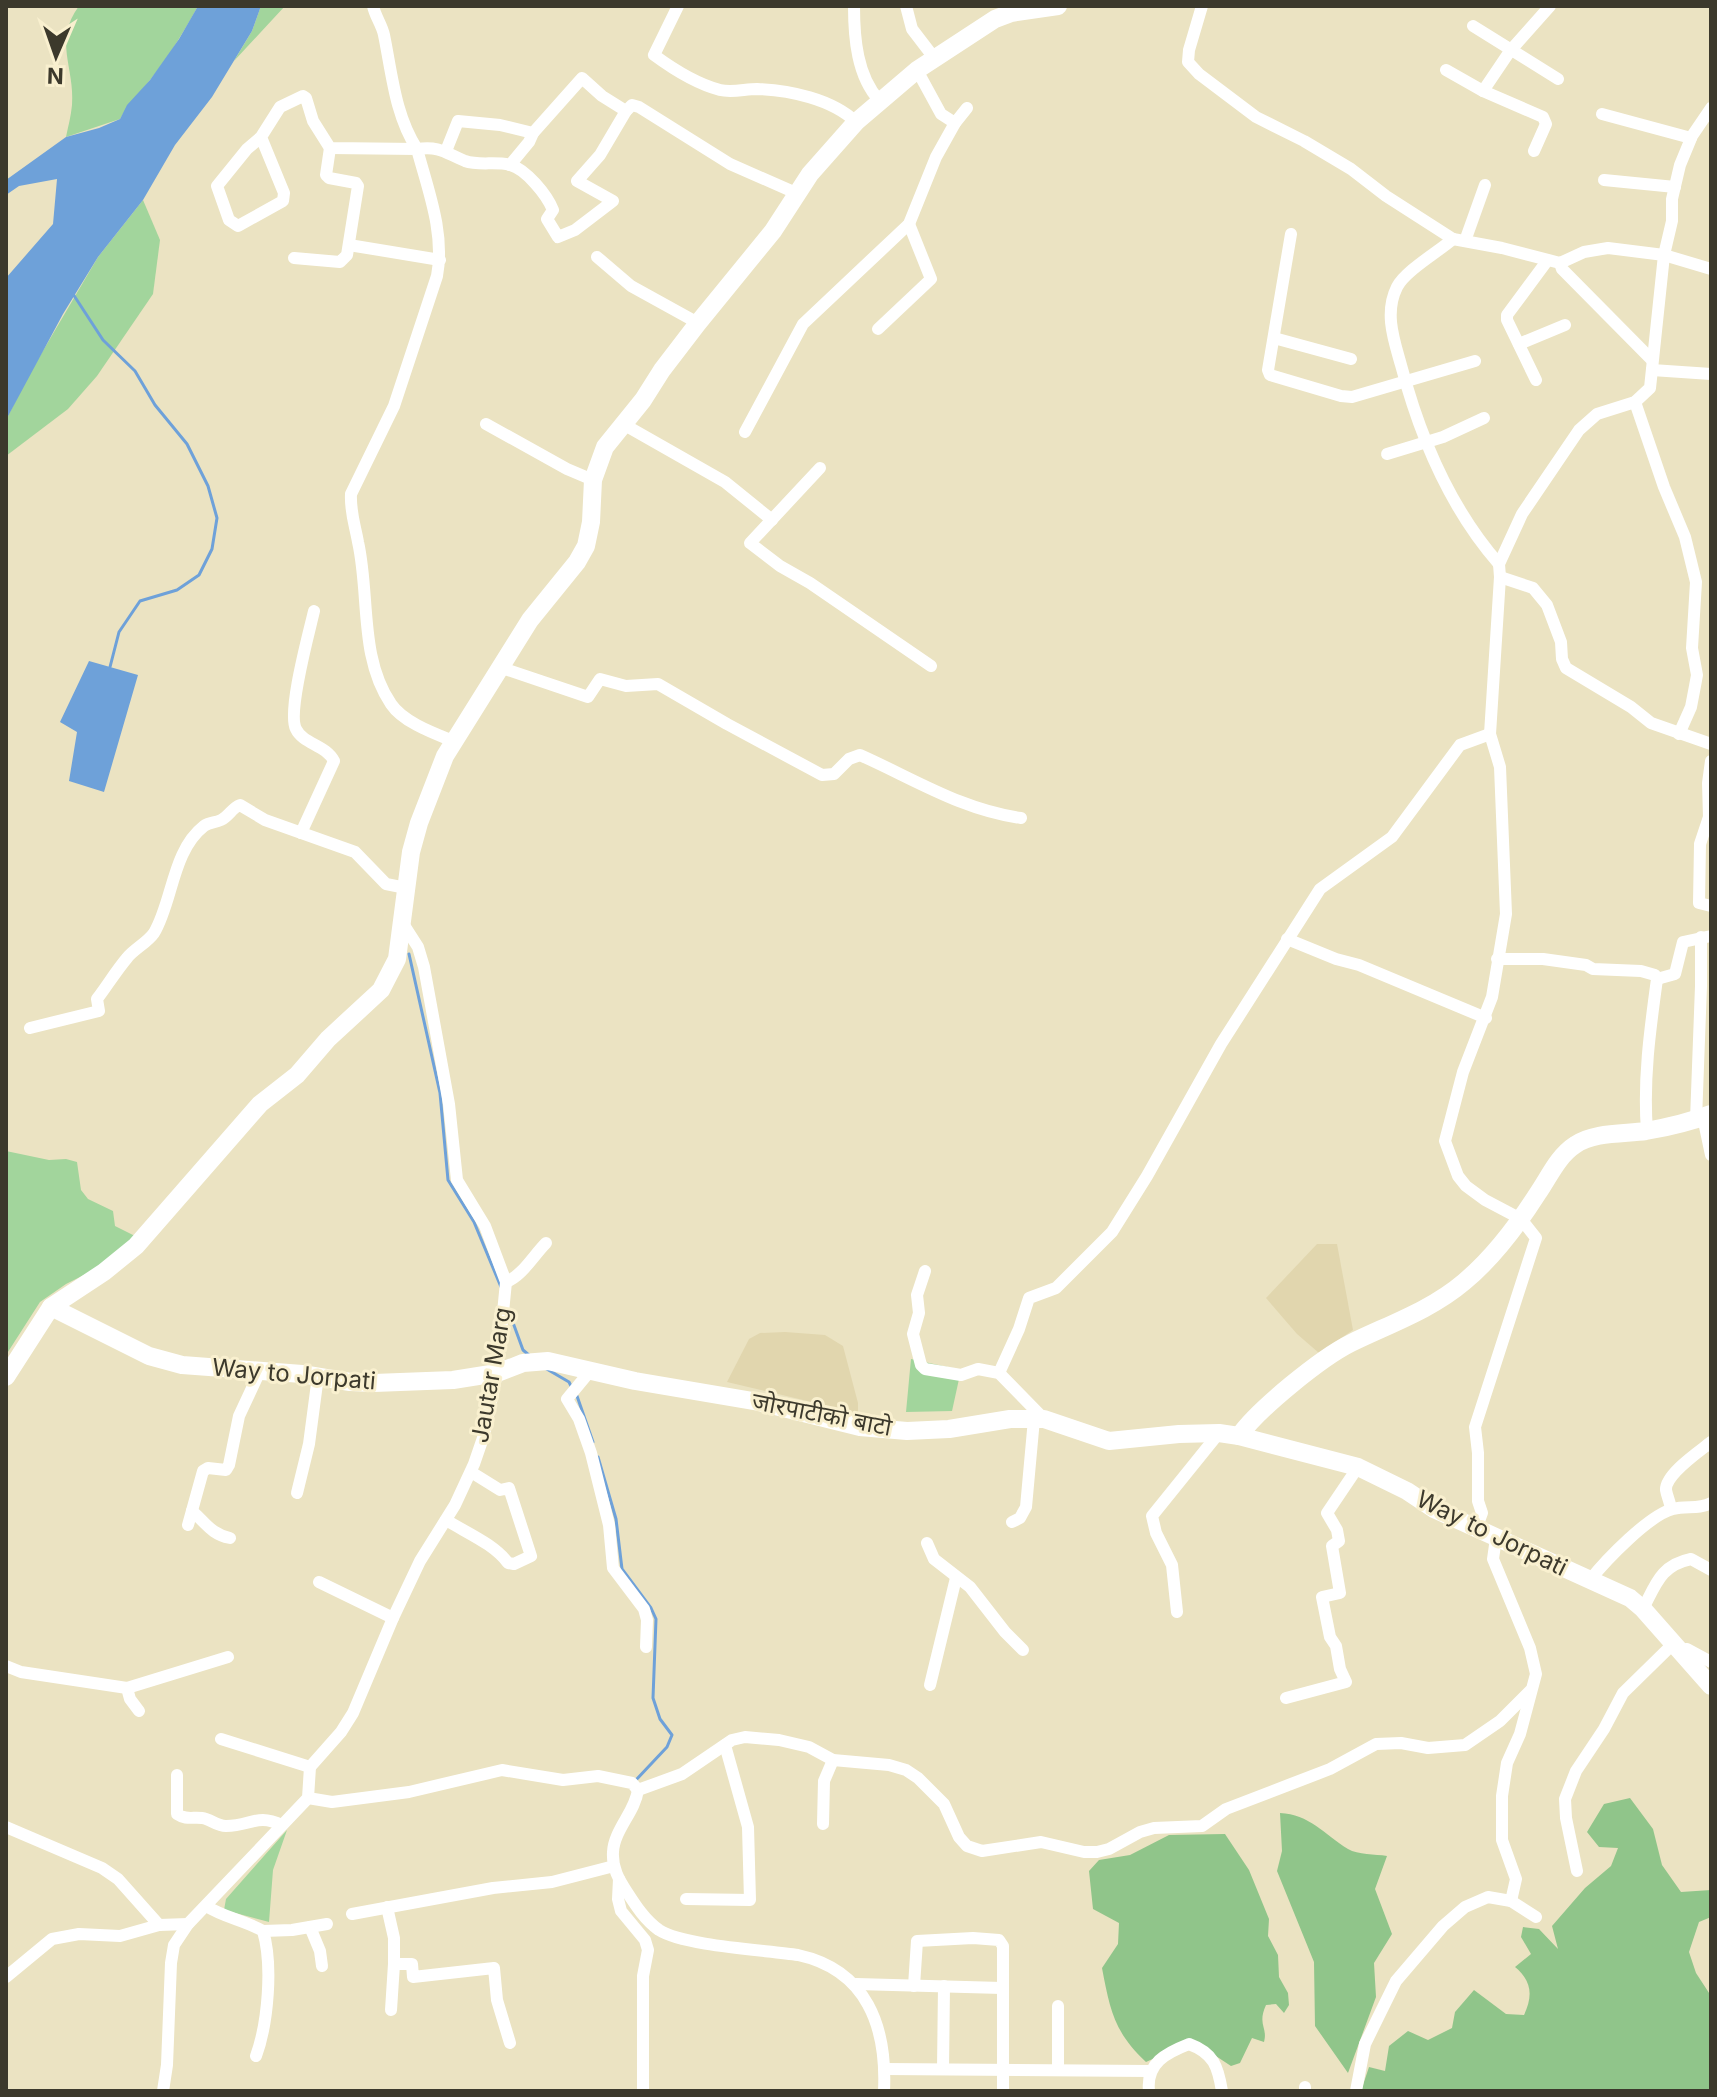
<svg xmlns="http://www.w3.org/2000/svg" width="1717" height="2097" font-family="Inter,'Noto Sans Devanagari',sans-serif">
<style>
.built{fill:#e1d6ae}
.green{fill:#a2d59c}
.forest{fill:#90c58a}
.water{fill:#6ea1d9}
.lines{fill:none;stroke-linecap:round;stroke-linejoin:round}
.stream{stroke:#6ea1d9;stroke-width:3}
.street{stroke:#fff;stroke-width:12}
.secondary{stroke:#fff;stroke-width:18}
.labels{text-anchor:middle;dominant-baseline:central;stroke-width:6;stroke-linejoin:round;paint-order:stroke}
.street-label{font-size:24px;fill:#3c392c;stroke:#f9f0cf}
</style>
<rect width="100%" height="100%" fill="#ebe3c2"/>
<g class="built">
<polygon points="1317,1244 1337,1244 1353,1330 1319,1353 1297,1334 1266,1298"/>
<polygon points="785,1332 825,1335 843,1346 858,1403 858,1413 727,1382 749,1339 760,1333"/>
</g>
<g class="green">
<path d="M79,6h119c-14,25 -29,51 -48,74 -10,13 -22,24 -30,39l-54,18c2,-10 5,-21 6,-32 3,-38 -19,-64 7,-99z"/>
<polygon points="261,6 285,6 234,61 252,31"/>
<polygon points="143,200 160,240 153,294 97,376 68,409 6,456 6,420 27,378 98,257"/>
<polygon points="6,1151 49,1160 66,1159 77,1162 81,1190 88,1199 113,1211 115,1226 137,1237 94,1270 66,1284 40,1302 6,1355"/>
<polygon points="911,1359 961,1370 952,1411 906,1412"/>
<polygon points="287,1830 273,1870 269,1922 224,1910 226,1899"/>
</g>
<g class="forest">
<path d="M1630,1798l23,31 9,36 19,27 30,-2v27l-12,5 -10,30 7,21 15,23v95h-350l8,-24 16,4 4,-25 19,-15 20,9 24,-12 3,-16 19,-22 32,24 18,1c9,-19 8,-34 -9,-48l16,-13 -10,-17 2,-10 16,2 19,20 -6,-23 33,-38 26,-22 7,-18 -19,-1 -12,-15 17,-28z"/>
<path d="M1280,1813c29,1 44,21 68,36 10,6 27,5 39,7l-12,33 17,45 -18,29 2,34 -28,76 -33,-47 -1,-64 -37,-91 5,-20z"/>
<path d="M1225,1834l24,36 20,49 -1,17 10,19 1,22 9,16 1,12 -5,8 -8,-9 -10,1c-9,20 2,22 -2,37l-12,-4 -12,25 -9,3 -38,-25 -47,21c-32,-30 -36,-52 -44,-94l16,-24 1,-21 -26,-14 -4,-38 10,-11 31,-5 39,-20z"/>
</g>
<g class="water">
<polygon points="198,6 261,6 252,31 212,97 175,145 143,200 98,257 63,314 6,420 6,278 53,224 57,179 19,186 6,195 6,180 66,137 99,128 120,119 127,105 150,80 179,39"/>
<polygon points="89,661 138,675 104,792 69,781 77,732 60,722"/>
</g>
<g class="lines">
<g class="stream">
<polyline points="73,294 103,340 135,371 155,405 187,444 208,486 217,518 212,549 199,575 177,590 140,601 119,632 110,667"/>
<polyline points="409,954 440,1093 448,1180 474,1222 501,1287"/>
<polyline points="508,1309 523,1350 530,1356"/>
<polyline points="545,1368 569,1382 571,1386"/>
<polyline points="577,1396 593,1442"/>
<polyline points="598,1457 616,1519 622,1569 651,1608 656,1619 653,1698 660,1719 672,1735 667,1747 635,1781"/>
</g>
<g class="street">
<path d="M373,6c2,10 9,19 11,29 8,39 11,80 33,114 24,-3 28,4 48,12 14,5 31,0 45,4 16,4 37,30 43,45l-6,9 11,18 17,-7 38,-29 -36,-20 23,-26 26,-44"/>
<path d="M678,6l-24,49c19,14 43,29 66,35 12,3 25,-1 37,-1 32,1 75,10 99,33"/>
<path d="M854,6c0,32 3,70 25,94"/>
<polyline points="906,6 912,29 935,59"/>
<polyline points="1202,6 1189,50 1188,62 1199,74 1256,117 1304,141 1351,169 1386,196 1453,239 1502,248 1560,263 1584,252 1608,248 1664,255 1711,269"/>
<polyline points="1473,26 1558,79"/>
<polyline points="917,70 941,114 955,123"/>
<polyline points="1446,70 1483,91 1543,117 1546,124 1534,151"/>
<polyline points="1483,91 1510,51 1550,6"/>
<polyline points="1602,114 1691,138"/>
<polyline points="533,133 582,78 602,96 626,111 632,105 639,107 730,164 796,193"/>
<path d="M261,137l23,56 -1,8 -45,25 -9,-6 -12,-34 30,-37 14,-12 19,-30 23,-11 3,2 7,23 17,27 87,1c11,41 28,84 20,127l-43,130 -43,88c-1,18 4,31 7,48 12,53 1,115 33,162 12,18 42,29 62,37"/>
<polyline points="446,151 458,121 500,125 533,133 529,142 510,165"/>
<polyline points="1604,180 1675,187"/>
<polyline points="1291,234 1268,370 1270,375 1341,396 1352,397 1475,361"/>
<path d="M1453,239c-15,13 -48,32 -56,48 -13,26 -3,53 4,78 19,72 48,142 98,199"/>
<polyline points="1465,241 1485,185"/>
<polyline points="349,245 440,260"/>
<polyline points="597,257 631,286 698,323"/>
<polyline points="294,258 340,262 347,255 358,186 356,183 329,178 326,175 330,148"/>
<polyline points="1560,263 1562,269 1652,360"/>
<polyline points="878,329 931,279 909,224"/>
<polyline points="1274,338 1351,359"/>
<polyline points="1519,344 1565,325"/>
<polyline points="1652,370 1711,374"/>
<polyline points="1536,380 1507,320 1507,315 1547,261"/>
<polyline points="1635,402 1664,487 1685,537 1696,582 1692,648 1697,675 1695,686 1691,707 1679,734"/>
<polyline points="486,424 567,469 593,480"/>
<polyline points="623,424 725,482 772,520"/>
<polyline points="745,432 803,324 909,224 936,157 955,123 967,108"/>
<polyline points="1387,454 1443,437 1484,418"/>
<polyline points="820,468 750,543 780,566 810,583 931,666"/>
<polyline points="1500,577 1533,588 1547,605 1561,642 1562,659 1566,668 1631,707 1651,723 1711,744"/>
<path d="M502,668l86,29 12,-18 26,7 32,-2 69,40 95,51 12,-1 15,-15 11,-4c54,24 102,55 161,63"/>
<polyline points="1711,761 1708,783 1709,817 1700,844 1699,903 1711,906"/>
<path d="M301,833l33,-72c-8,-16 -31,-17 -38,-32 -9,-17 13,-96 18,-118"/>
<polyline points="1287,939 1336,959 1359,965 1486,1018"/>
<path d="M1497,959h46l43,6 7,4 48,2 14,4 2,4c-7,51 -14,101 -10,152"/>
<polyline points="1657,979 1675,974 1683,942 1711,936"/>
<path d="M30,1028l69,-17 -2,-12c10,-13 19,-28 30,-41 7,-9 20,-15 27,-25 19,-32 18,-82 50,-107 5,-4 11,-3 17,-6 8,-4 11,-12 19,-15l25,15 90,32 31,32 20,4"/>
<polyline points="1703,1117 1711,1155"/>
<polyline points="1696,1120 1701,986 1701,937"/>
<polyline points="925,1271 917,1295 919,1313 913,1334 921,1365 925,1369 961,1375 978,1369 999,1373 1044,1419"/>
<path d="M506,1282c17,-7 27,-26 40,-39"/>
<polyline points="591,1370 567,1399 579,1419 591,1453 609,1525 613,1568 644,1609 647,1620 646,1647"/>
<polyline points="999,1373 1019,1329 1029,1298 1056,1288 1112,1232 1147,1176 1221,1044 1320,889 1392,837 1460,745 1490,734"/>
<polyline points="297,1493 309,1444 318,1376"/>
<path d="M1671,1509c-1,-7 -4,-13 -5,-19 -1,-16 34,-39 45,-48"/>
<path d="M192,1511c14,12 19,23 38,27"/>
<path d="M446,1520c21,13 48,24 62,43l6,1 17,-8 -22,-68 -9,2 -29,-18"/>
<polyline points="1012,1522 1020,1518 1026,1507 1034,1419"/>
<polyline points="188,1525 203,1471 208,1468 226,1470 229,1465 239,1416 260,1371"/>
<polyline points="1476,1529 1482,1513 1478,1501 1478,1453 1475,1427 1536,1238 1521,1219 1485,1200 1466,1186 1458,1176 1445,1141 1463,1072 1492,997 1506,914 1500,767 1490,734 1500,577 1499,564 1522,514 1579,430 1597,414 1635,402 1650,388 1664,255 1672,221 1672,199 1680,165 1692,136 1711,108"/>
<polyline points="927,1543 934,1559 970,1587 1005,1632 1023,1650"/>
<path d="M1590,1580c16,-20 59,-65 83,-71 13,-4 25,1 38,-6"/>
<polyline points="319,1582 393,1618"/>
<path d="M1643,1609c13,-25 18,-44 48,-50l20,11"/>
<polyline points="1177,1612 1172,1565 1156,1533 1152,1516 1219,1433"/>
<polyline points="1679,1650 1687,1649 1711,1662"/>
<polyline points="6,1666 21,1672 127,1688 130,1699 139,1711"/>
<polyline points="930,1685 956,1578"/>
<polyline points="127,1688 228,1657"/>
<polyline points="1286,1698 1346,1682 1340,1669 1336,1646 1330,1637 1322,1597 1340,1593 1332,1546 1339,1541 1337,1530 1327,1513 1358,1467"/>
<polyline points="221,1739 310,1767"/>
<path d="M177,1775v39c9,6 15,3 25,4 9,1 14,8 24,8 25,0 31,-13 56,-1"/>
<path d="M638,1790c-3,22 -24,40 -25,62 -1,16 6,28 14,40 9,14 18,28 32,38 25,16 106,20 139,25 69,15 89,72 86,136"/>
<polyline points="308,1798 332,1802 409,1792 502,1770 563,1780 598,1776 632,1783 638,1790 682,1774 732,1740 745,1737 779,1740 809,1747 833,1760 889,1765 906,1770 918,1778 944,1804 959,1837 967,1846 982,1851 1041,1842 1084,1852 1097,1852 1109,1849 1140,1832 1154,1828 1202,1826 1226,1809 1330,1769 1376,1744 1401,1743 1428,1748 1465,1745 1500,1721 1530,1691"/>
<polyline points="823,1824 824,1781 833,1760"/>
<polyline points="6,1827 102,1868 118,1879 159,1925"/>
<polyline points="1577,1871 1566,1818 1565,1799 1576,1771 1604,1729 1623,1693 1673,1644"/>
<polyline points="619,1879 618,1899 621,1911 645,1940 648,1950 643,1976 643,2091"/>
<polyline points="686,1899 750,1900 748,1827 725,1745"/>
<polyline points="1511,1901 1536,1917"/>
<path d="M206,1906c19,12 38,14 57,25 10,34 5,92 -7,125"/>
<polyline points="387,1907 394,1938 394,1964 412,1964 413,1977 494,1968 497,2000 510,2043"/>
<polyline points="352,1914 493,1888 552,1882 614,1866"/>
<polyline points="310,1927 320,1951 322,1966"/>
<polyline points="263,1931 292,1930 327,1924"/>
<polyline points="6,1977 52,1939 79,1934 120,1936 159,1925 188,1924"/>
<polyline points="856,1984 1002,1988"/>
<polyline points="914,1986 917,1941 973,1938 999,1940 1003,1946 1003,2091"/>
<polyline points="391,2010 394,1964"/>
<polyline points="885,2069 1150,2071"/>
<polyline points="943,2069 944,1986"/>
<polyline points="1058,2070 1058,2006"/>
<polyline points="1305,2087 1305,2091"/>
<polyline points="163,2091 167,2065 171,1963 174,1945 188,1924 308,1798 310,1767 341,1732 353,1713 393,1618 420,1561 455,1505 474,1464 484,1435 497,1373 506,1282 485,1226 457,1180 449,1104 424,967 418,947 402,922"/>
<path d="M1149,2091c-3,-28 17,-38 40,-47 25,9 29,23 33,47"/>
<polyline points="1356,2091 1365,2044 1396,1981 1443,1926 1465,1907 1488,1897 1511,1901 1516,1879 1502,1840 1502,1796 1507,1763 1520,1734 1536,1674 1530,1648 1493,1559 1496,1538"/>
</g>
<g class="secondary">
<polyline points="51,1307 149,1356 182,1365 302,1374 350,1382 374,1383 453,1380 497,1373 523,1363 548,1361 635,1381 759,1402 860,1427 907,1431 949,1429 1010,1419 1044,1419 1109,1441 1179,1434 1219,1433 1239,1436 1358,1467 1407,1491 1434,1509 1630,1598 1643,1609 1711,1686"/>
<polyline points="6,1377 51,1307 104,1272 136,1246 260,1104 297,1075 328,1039 381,990 397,959 411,852 419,823 445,756 530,620 577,562 586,546 591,522 593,480 605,447 643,400 662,370 698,323 773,231 810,174 856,122 917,70 995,19 1011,13 1058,6"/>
<path d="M1239,1436c19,-27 82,-78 112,-93 39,-19 80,-33 113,-61 30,-25 53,-56 74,-89 11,-16 20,-37 37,-48 18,-13 49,-11 71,-14 23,-4 44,-9 65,-17"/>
</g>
</g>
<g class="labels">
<g class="street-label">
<text transform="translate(294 1374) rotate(5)">Way to Jorpati</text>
<text transform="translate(491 1375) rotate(-80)">Jautar Marg</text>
<text transform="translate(822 1414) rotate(11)">जोरपाटीको बाटो</text>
<text transform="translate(1492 1533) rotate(26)">Way to Jorpati</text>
</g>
</g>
<rect width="1717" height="2097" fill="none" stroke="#3c392c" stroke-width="16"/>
<g transform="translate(56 56) rotate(182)" stroke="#f9f0cf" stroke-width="6" paint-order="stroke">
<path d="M0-6L14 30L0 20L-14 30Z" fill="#3c392c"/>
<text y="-12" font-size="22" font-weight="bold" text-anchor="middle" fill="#3c392c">N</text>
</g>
</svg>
